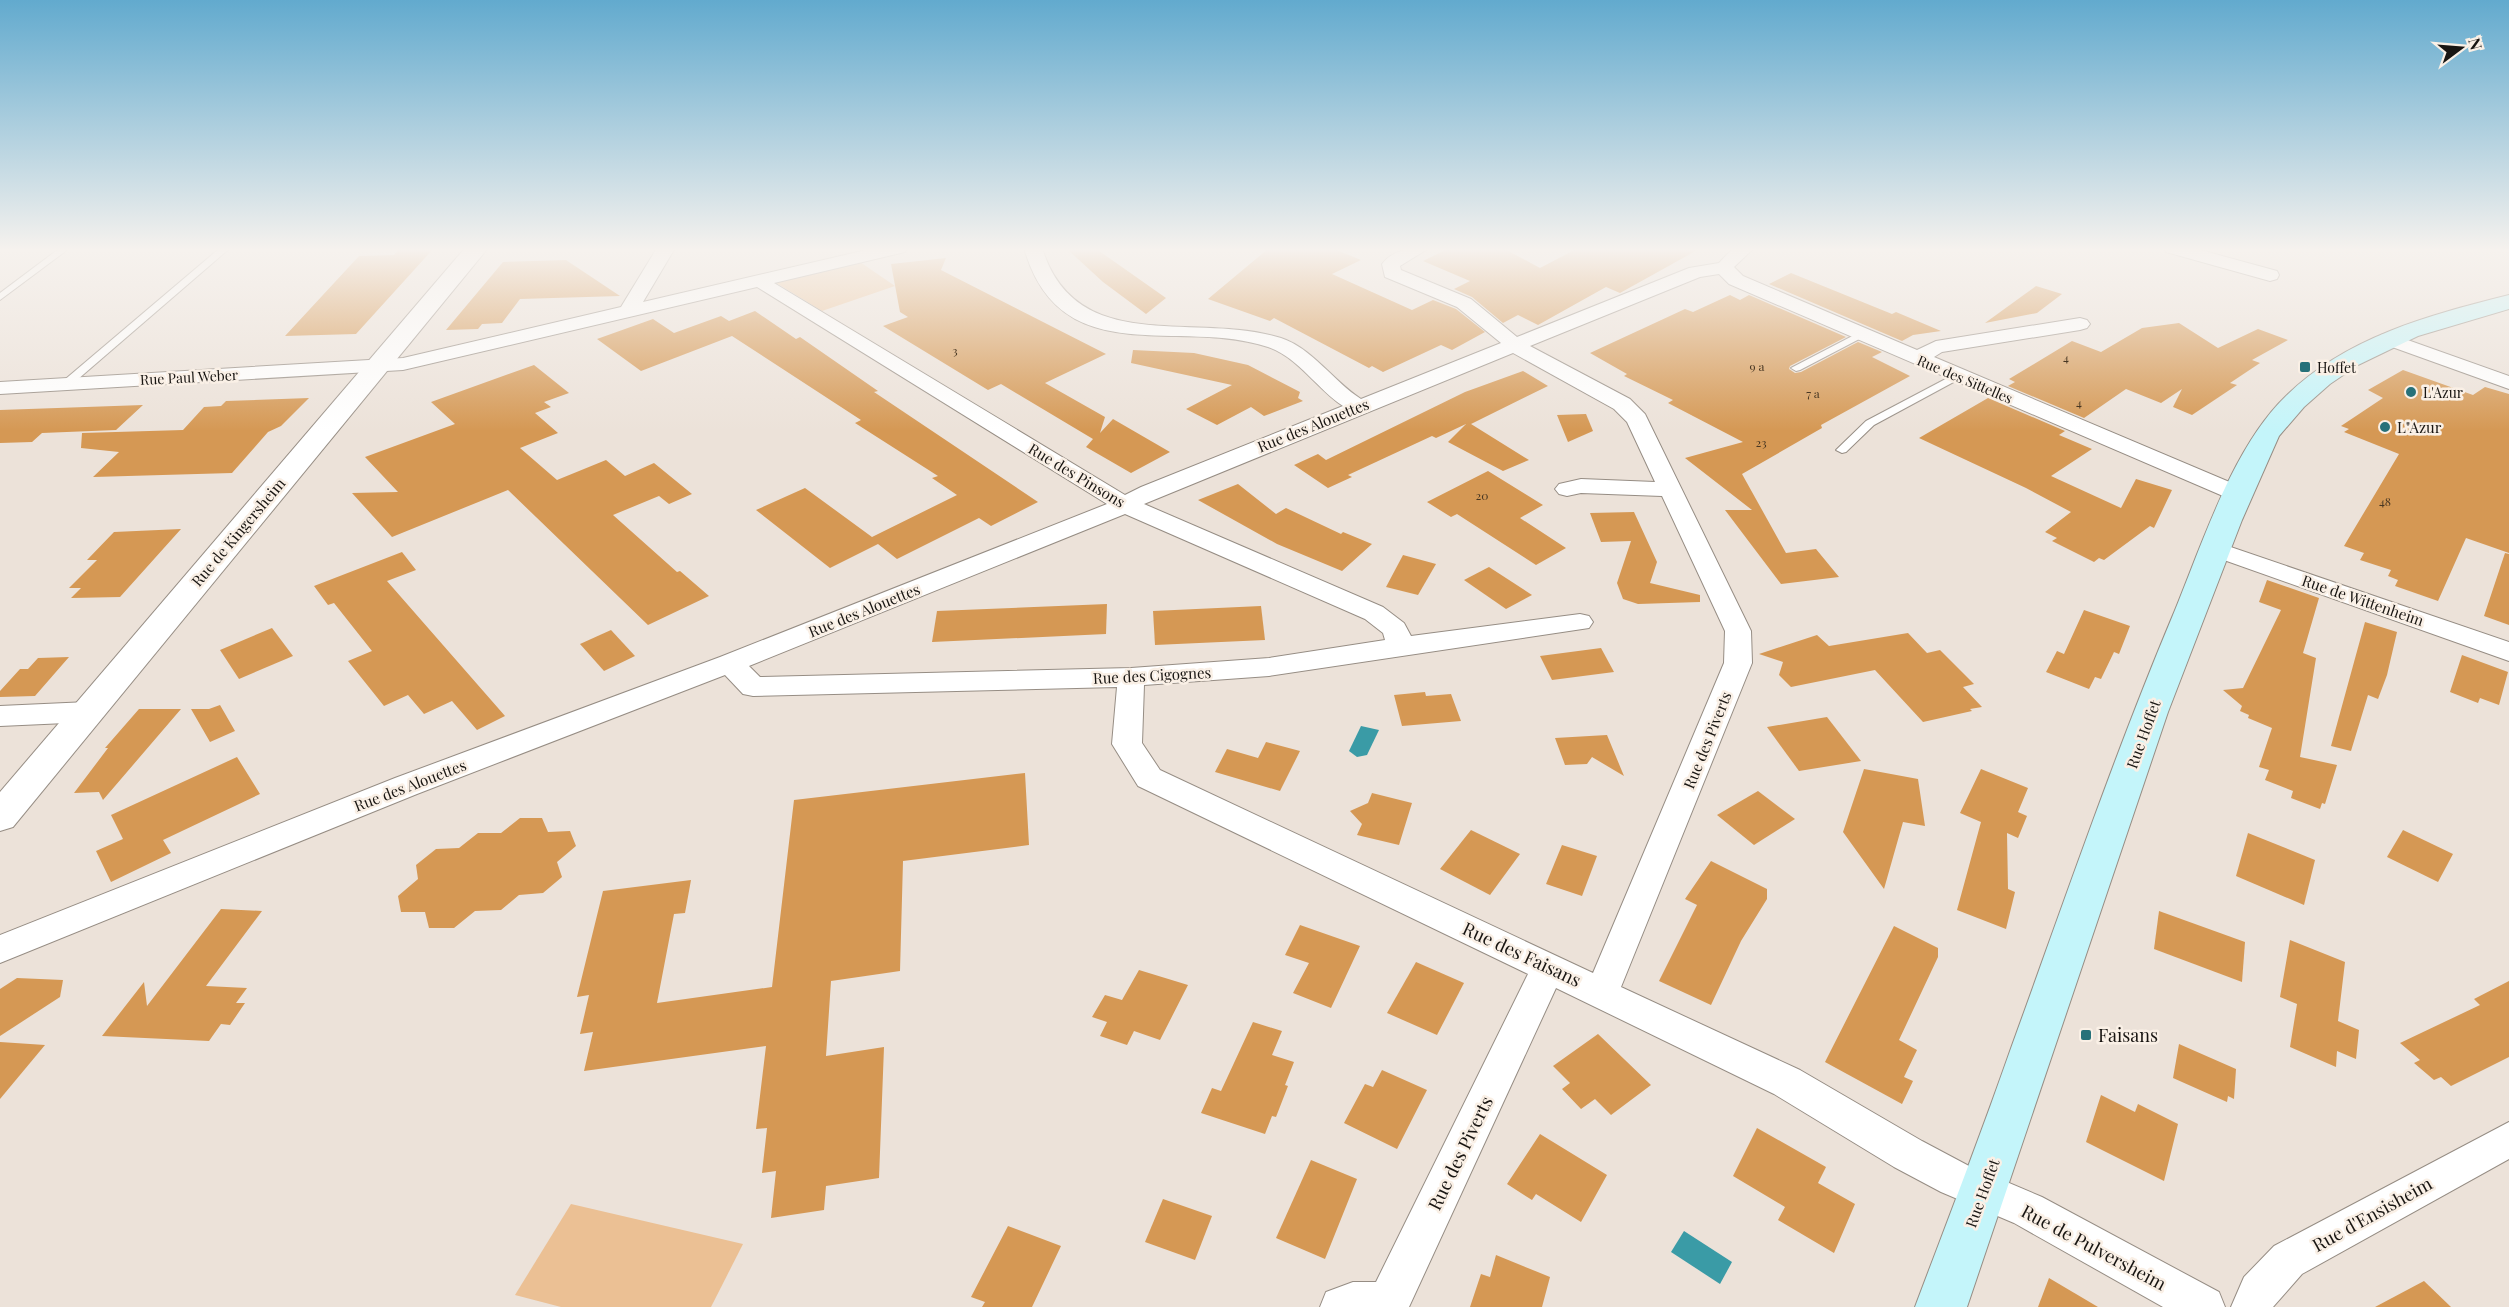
<svg xmlns="http://www.w3.org/2000/svg" width="2509" height="1307" font-family="'Playfair Display',serif">
<style>
.green{fill:#ebc094}
.water{fill:#3a9ba6}
.building{fill:#d59854}
.lines{fill:none;stroke-linecap:round;stroke-linejoin:round}
.service-casing{stroke:#968d84;stroke-width:2}
.minor-casing{stroke:#968d84;stroke-width:2}
.tertiary-casing{stroke:#968d84;stroke-width:2}
.secondary-casing{stroke:#968d84;stroke-width:2}
.service{fill:#fff;fill-rule:evenodd}
.minor{fill:#fff;fill-rule:evenodd}
.tertiary{fill:#fff;fill-rule:evenodd}
.secondary{fill:#c4f5fa;fill-rule:evenodd}
.poi-dot{fill:#277179;stroke:#faf0e6;stroke-width:2}
.labels{text-anchor:middle;dominant-baseline:central;stroke-width:5;stroke-linejoin:round;paint-order:stroke}
.number-label{font-size:12px;fill:#473622}
.far-poi-label{font-size:14px;fill:#181512;stroke:#faf0e6;text-anchor:start}
.far-street-label{font-size:14px;fill:#181512;stroke:#faf0e6}
.street-label{font-size:15px;fill:#181512;stroke:#faf0e6}
.poi-label{font-size:15px;fill:#181512;stroke:#faf0e6;text-anchor:start}
.near-street-label{font-size:18px;fill:#181512;stroke:#faf0e6}
.near-poi-label{font-size:18px;fill:#181512;stroke:#faf0e6;text-anchor:start}
</style>
<rect width="100%" height="100%" fill="#ece2d9"/>
<g class="green">
<polygon points="860,262 895,286 822,311 773,281"/>
<polygon points="571,1204 743,1244 711,1307 561,1307 515,1295"/>
</g>
<g class="water">
<polygon points="1361,726 1379,730 1367,755 1357,757 1349,751"/>
<polygon points="1684,1231 1732,1262 1720,1284 1671,1252"/>
</g>
<g class="building">
<polygon points="400,248 434,248 356,334 285,336 359,256 394,255"/>
<polygon points="1066,248 1095,248 1166,298 1146,314 1103,282"/>
<polygon points="1269,248 1332,248 1361,260 1332,274 1412,310 1433,300 1456,309 1485,332 1452,350 1441,345 1383,372 1372,366 1369,368 1274,318 1270,321 1208,299"/>
<polygon points="1449,248 1503,248 1540,268 1578,248 1701,248 1620,293 1606,287 1538,325 1518,315 1503,323 1472,297 1454,289 1470,281 1423,261"/>
<polygon points="946,258 941,270 1106,354 1045,383 1105,417 1100,433 1113,419 1170,452 1131,473 1086,447 1093,439 1001,384 988,390 883,326 908,317 900,312 891,264"/>
<polygon points="566,260 620,296 520,299 502,323 482,324 478,329 446,330 503,262"/>
<polygon points="1791,273 1892,314 1896,312 1941,331 1913,335 1902,341 1769,284"/>
<polygon points="2036,286 2062,294 2037,313 1985,323"/>
<polygon points="1730,295 1740,300 1749,295 1846,337 1790,366 1789,369 1795,373 1801,372 1858,342 1882,352 1872,357 1910,376 1821,425 1822,428 1742,474 1786,553 1816,549 1839,577 1781,584 1725,510 1752,510 1685,458 1743,442 1668,403 1673,400 1624,376 1627,374 1590,353 1685,309 1693,312"/>
<polygon points="755,311 796,339 800,337 878,391 874,392 1038,502 991,526 979,518 897,559 878,544 830,568 756,510 805,488 872,537 957,495 932,478 938,476 855,423 861,420 732,336 641,371 597,339 653,319 674,333 721,316 729,321"/>
<polygon points="2179,323 2218,348 2258,329 2288,340 2252,360 2260,363 2230,383 2237,385 2192,415 2173,407 2182,389 2161,403 2126,389 2084,418 2008,386 2015,382 2009,379 2072,341 2101,352 2142,328"/>
<polygon points="1133,350 1194,353 1248,365 1300,392 1298,398 1303,401 1264,416 1251,407 1217,425 1186,409 1232,385 1131,363"/>
<polygon points="534,365 569,393 544,402 551,407 535,413 558,433 520,448 557,480 606,460 625,476 654,463 692,494 669,504 659,496 613,515 677,572 680,571 709,596 648,625 508,490 392,537 352,493 398,492 365,457 455,424 431,402"/>
<polygon points="2403,370 2473,395 2485,387 2509,394 2509,553 2466,538 2438,601 2395,586 2398,580 2388,576 2391,570 2360,560 2364,553 2344,546 2399,454 2344,432 2349,429 2341,426 2383,398 2368,390"/>
<polygon points="1523,371 1548,386 1471,424 1529,460 1503,471 1448,442 1466,424 1436,438 1432,436 1348,475 1352,477 1328,488 1294,465 1318,454 1326,460 1465,392"/>
<polygon points="309,398 281,426 268,432 232,473 93,477 119,452 81,448 82,433 183,430 204,407 221,406 226,401"/>
<polygon points="1988,398 2065,431 2059,435 2092,449 2051,476 2121,508 2136,479 2172,490 2154,528 2150,526 2104,560 2099,558 2094,562 2052,541 2057,538 2045,532 2071,512 2026,488 1919,438"/>
<polygon points="143,405 116,430 42,433 32,442 0,443 0,410"/>
<polygon points="1586,414 1593,431 1568,442 1557,415"/>
<polygon points="1488,471 1543,505 1520,518 1566,548 1536,565 1457,514 1451,517 1427,502"/>
<polygon points="1238,484 1276,514 1286,508 1341,534 1343,532 1372,544 1342,571 1277,544 1198,500"/>
<polygon points="1634,512 1657,562 1650,583 1700,595 1700,602 1638,604 1623,599 1617,583 1631,541 1601,542 1590,513"/>
<polygon points="181,529 120,597 71,598 81,588 69,588 97,560 87,560 114,532"/>
<polygon points="402,552 416,570 387,581 505,716 477,730 452,701 424,714 408,695 384,706 348,661 372,651 334,603 328,605 314,586"/>
<polygon points="2505,553 2509,554 2509,625 2484,616"/>
<polygon points="1403,555 1436,564 1418,595 1386,587"/>
<polygon points="1489,567 1532,595 1506,609 1464,580"/>
<polygon points="2267,580 2319,598 2303,653 2316,658 2300,757 2337,765 2325,804 2322,803 2320,809 2291,798 2293,791 2265,780 2269,770 2259,767 2272,728 2248,718 2249,715 2240,711 2242,706 2223,690 2243,688 2281,610 2259,602"/>
<polygon points="1107,604 1106,634 932,642 937,611"/>
<polygon points="1261,606 1265,640 1155,645 1153,611"/>
<polygon points="2084,610 2130,626 2119,654 2114,652 2101,679 2095,677 2089,689 2046,672 2057,651 2064,654"/>
<polygon points="2365,622 2397,632 2387,675 2378,699 2368,695 2351,751 2331,746"/>
<polygon points="272,628 293,656 239,679 220,650"/>
<polygon points="611,630 635,656 604,671 580,644"/>
<polygon points="1908,633 1927,653 1940,650 1974,684 1963,687 1982,707 1970,709 1972,711 1923,722 1875,670 1791,687 1779,675 1783,662 1759,654 1817,635 1829,646"/>
<polygon points="1601,648 1614,672 1552,680 1540,656"/>
<polygon points="2462,655 2508,672 2499,705 2480,698 2478,703 2450,692"/>
<polygon points="69,657 35,696 0,697 0,691 20,669 28,669 38,658"/>
<polygon points="1425,692 1426,696 1451,694 1461,721 1402,726 1394,695"/>
<polygon points="220,705 235,731 210,742 191,709 209,709"/>
<polygon points="139,709 181,709 103,800 99,792 74,793 108,748 105,748"/>
<polygon points="1827,717 1861,761 1799,771 1767,727"/>
<polygon points="1607,735 1624,776 1592,757 1587,764 1565,765 1555,738"/>
<polygon points="1266,742 1300,751 1280,791 1215,772 1227,749 1258,758"/>
<polygon points="237,757 260,794 163,840 171,853 111,882 96,851 123,839 111,815"/>
<polygon points="1864,769 1918,779 1925,826 1903,822 1884,889 1843,832"/>
<polygon points="1981,769 2028,788 2018,812 2027,816 2018,838 2007,833 2008,889 2015,892 2006,929 1957,910 1981,822 1960,813"/>
<polygon points="1025,773 1029,845 903,861 900,971 831,981 826,1056 884,1047 879,1178 826,1186 824,1210 771,1218 776,1171 762,1173 767,1128 756,1129 766,1046 584,1071 593,1032 580,1034 589,995 577,997 603,891 691,880 685,913 674,914 657,1003 772,987 794,800"/>
<polygon points="1758,791 1795,819 1754,845 1717,815"/>
<polygon points="1372,793 1412,803 1399,845 1357,835 1362,824 1350,811 1368,803"/>
<polygon points="520,818 542,818 548,832 570,831 576,846 557,862 562,877 543,893 519,895 501,910 475,911 454,928 429,928 425,912 401,912 398,896 418,879 416,865 436,849 459,848 478,833 501,833"/>
<polygon points="1471,830 1520,854 1490,895 1440,869"/>
<polygon points="2403,830 2453,854 2438,882 2387,857"/>
<polygon points="2248,833 2315,860 2304,905 2236,876"/>
<polygon points="1562,845 1597,856 1582,896 1546,884"/>
<polygon points="1711,861 1767,889 1767,899 1741,941 1711,1005 1659,981 1697,905 1685,899"/>
<polygon points="221,909 262,911 206,986 247,988 236,1003 245,1003 230,1025 221,1024 209,1041 102,1036 144,982 147,1006"/>
<polygon points="2159,911 2245,942 2242,982 2154,949"/>
<polygon points="1300,925 1360,946 1331,1008 1293,993 1309,963 1285,955"/>
<polygon points="1894,926 1938,948 1938,957 1899,1040 1917,1050 1904,1077 1913,1081 1902,1104 1825,1062"/>
<polygon points="2290,940 2345,962 2338,1021 2359,1030 2356,1059 2337,1051 2336,1067 2290,1047 2297,1004 2280,997"/>
<polygon points="1416,962 1464,983 1437,1035 1387,1013"/>
<polygon points="1139,970 1188,985 1160,1040 1134,1031 1127,1045 1100,1036 1107,1022 1092,1017 1105,995 1122,1000"/>
<polygon points="17,978 63,980 60,997 0,1036 0,989"/>
<polygon points="2509,981 2509,1057 2451,1086 2441,1077 2434,1080 2414,1063 2420,1060 2400,1043 2480,1005 2474,999"/>
<polygon points="1253,1022 1282,1031 1272,1055 1294,1062 1285,1085 1288,1086 1276,1117 1272,1116 1265,1134 1201,1113 1212,1088 1221,1091"/>
<polygon points="1598,1034 1651,1085 1611,1115 1595,1099 1581,1109 1562,1089 1570,1083 1553,1066"/>
<polygon points="0,1042 45,1045 0,1099"/>
<polygon points="2179,1044 2236,1069 2234,1099 2228,1096 2227,1102 2173,1078"/>
<polygon points="1382,1070 1427,1090 1397,1149 1344,1123 1365,1084 1373,1087"/>
<polygon points="2101,1095 2135,1112 2138,1104 2178,1124 2164,1181 2086,1142"/>
<polygon points="1757,1128 1826,1167 1818,1183 1855,1204 1834,1253 1778,1220 1785,1207 1733,1176"/>
<polygon points="1540,1134 1607,1175 1581,1222 1536,1194 1532,1200 1507,1184"/>
<polygon points="1311,1160 1357,1179 1325,1259 1276,1238"/>
<polygon points="1163,1199 1212,1216 1195,1260 1145,1242"/>
<polygon points="1008,1226 1061,1246 1032,1307 982,1307 985,1302 971,1297"/>
<polygon points="1496,1255 1550,1277 1542,1307 1470,1307 1481,1274 1490,1277"/>
<polygon points="2049,1278 2098,1307 2038,1307"/>
<polygon points="2424,1281 2451,1307 2375,1307"/>
</g>
<g class="lines">
<g class="service-casing">
<g id="service">
<polygon points="60,248 67,250 0,300 0,293"/>
<polygon points="220,248 230,248 70,386 62,386 62,382"/>
<polygon points="1862,331 1865,332 1865,336 1800,370 1796,371 1791,368"/>
<polygon points="1957,373 1962,376 1961,378 1874,425 1846,452 1842,453 1836,450 1866,421"/>
</g>
</g>
<g class="minor-casing">
<g id="minor">
<path d="M657,248h18l-32,54 232,-54h33l-3,4 -131,31 351,212 16,-8 202,-81c-26,-17 -45,-49 -75,-59 -89,-30 -208,27 -244,-99h18c34,110 153,63 239,90 31,10 53,44 80,61l140,-56 -44,-36 -72,-30 -3,-13c11,-15 30,-16 47,-16l-29,18 1,4 70,29 46,38 172,-69 30,-5 14,-15h21l-20,19 9,9 174,74 19,-9 144,-23 7,2 3,4 -3,4 -7,2 -138,22 -8,5 312,132 4,5 -4,5 -8,2 -8,-2 -501,-215 -10,-10 -19,3 -170,69 100,53 15,15 106,217 1,32 -131,324 179,83 122,71 47,25 73,31 177,95 6,15h-62l-149,-84 -73,-31 -47,-25 -120,-73 -218,-106 -147,319h-89l6,-15 27,-10h23l152,-308 -390,-188 -26,-42 5,-57 -364,9 -10,-2 -18,-19 -308,119 -417,169v-28l395,-157 325,-121 387,-153 -350,-217 -354,83 -403,24v-12l403,-24 218,-51zM1513,353l101,56 13,13 28,60 -74,-3 -22,5 -4,5 4,5 8,2 14,-3 81,3 63,135 -1,32 -131,310 -433,-203 -18,-27 2,-58 125,-9 320,-48 4,-6 -4,-6 -9,-2 -169,22 -7,-13 -21,-16 -239,-103zM1125,514l240,105 18,14 2,7 -116,18 -138,10 -371,9 -11,-11z"/>
<polygon points="2163,248 2193,248 2277,271 2279,275 2277,279 2270,281 2166,252"/>
<polygon points="2388,333 2509,376 2509,389 2381,343 2378,339 2381,335"/>
<polygon points="2216,542 2509,642 2509,661 2207,554 2204,549 2207,544"/>
<polygon points="88,702 98,705 102,712 98,719 88,722 0,726 0,706"/>
<polygon points="2509,1122 2509,1159 2302,1274 2273,1307 2231,1307 2244,1277 2274,1246"/>
</g>
</g>
<g class="tertiary-casing">
<polygon id="tertiary" points="465,248 488,248 13,827 0,831 0,792"/>
</g>
<g class="secondary-casing">
<path id="secondary" d="M2509,295v14l-91,27 -60,29 -28,19 -26,23 -25,29 -37,84 -74,192 -201,595h-52c32,-85 65,-170 95,-256 53,-146 103,-293 163,-436 29,-70 59,-167 113,-219 60,-59 143,-81 223,-101z"/>
</g>
<use href="#service" class="service"/>
<use href="#minor" class="minor"/>
<use href="#tertiary" class="tertiary"/>
<use href="#secondary" class="secondary"/>
</g>
<linearGradient id="sky" x2="0" y2="1"><stop stop-color="#62aace"/><stop offset="0.58" stop-color="#f6f2ee"/><stop offset="1" stop-color="#f6f2ee" stop-opacity="0"/></linearGradient>
<rect width="2509" height="431" fill="url(#sky)"/>
<g class="poi-dot">
<rect x="2299" y="361" width="12" height="12" rx="3"/>
<circle cx="2411" cy="392" r="6"/>
<circle cx="2385" cy="427" r="6"/>
<rect x="2080" y="1029" width="12" height="12" rx="3"/>
</g>
<g class="labels">
<g class="number-label">
<text x="955" y="350">3</text>
<text x="2066" y="357">4</text>
<text x="1757" y="366">9 a</text>
<text x="1813" y="393">7 a</text>
<text x="2079" y="402">4</text>
<text x="1761" y="442">23</text>
<text x="1482" y="495">20</text>
<text x="2385" y="501">48</text>
</g>
<g class="far-poi-label">
<text x="2317" y="367">Hoffet</text>
<text x="2423" y="392">L'Azur</text>
</g>
<g class="far-street-label">
<text transform="translate(189 377) rotate(-3)">Rue Paul Weber</text>
<text transform="translate(1965 379) rotate(23)">Rue des Sittelles</text>
</g>
<g class="street-label">
<text transform="translate(1313 425) rotate(-22)">Rue des Alouettes</text>
<text transform="translate(1077 475) rotate(31)">Rue des Pinsons</text>
<text transform="translate(238 532) rotate(-50)">Rue de Kingersheim</text>
<text transform="translate(2363 600) rotate(19)">Rue de Wittenheim</text>
<text transform="translate(864 610) rotate(-22)">Rue des Alouettes</text>
<text transform="translate(1152 675) rotate(-3)">Rue des Cigognes</text>
<text transform="translate(2143 734) rotate(-70)">Rue Hoffet</text>
<text transform="translate(1707 740) rotate(-68)">Rue des Piverts</text>
<text transform="translate(410 785) rotate(-21)">Rue des Alouettes</text>
<text transform="translate(1982 1193) rotate(-70)">Rue Hoffet</text>
</g>
<g class="poi-label">
<text x="2397" y="427">L"Azur</text>
</g>
<g class="near-street-label">
<text transform="translate(1522 954) rotate(25)">Rue des Faisans</text>
<text transform="translate(1460 1153) rotate(-64)">Rue des Piverts</text>
<text transform="translate(2372 1214) rotate(-29)">Rue d'Ensisheim</text>
<text transform="translate(2094 1247) rotate(28)">Rue de Pulversheim</text>
</g>
<g class="near-poi-label">
<text x="2098" y="1035">Faisans</text>
</g>
</g>
<g transform="translate(2461 48) rotate(74)" stroke="#faf0e6" stroke-width="4.5" paint-order="stroke">
<path d="M0-4.5L10 22L0 15L-10 22Z" fill="#181512"/>
<text y="-9" font-size="16" font-weight="bold" text-anchor="middle" fill="#181512">N</text>
</g>
</svg>
